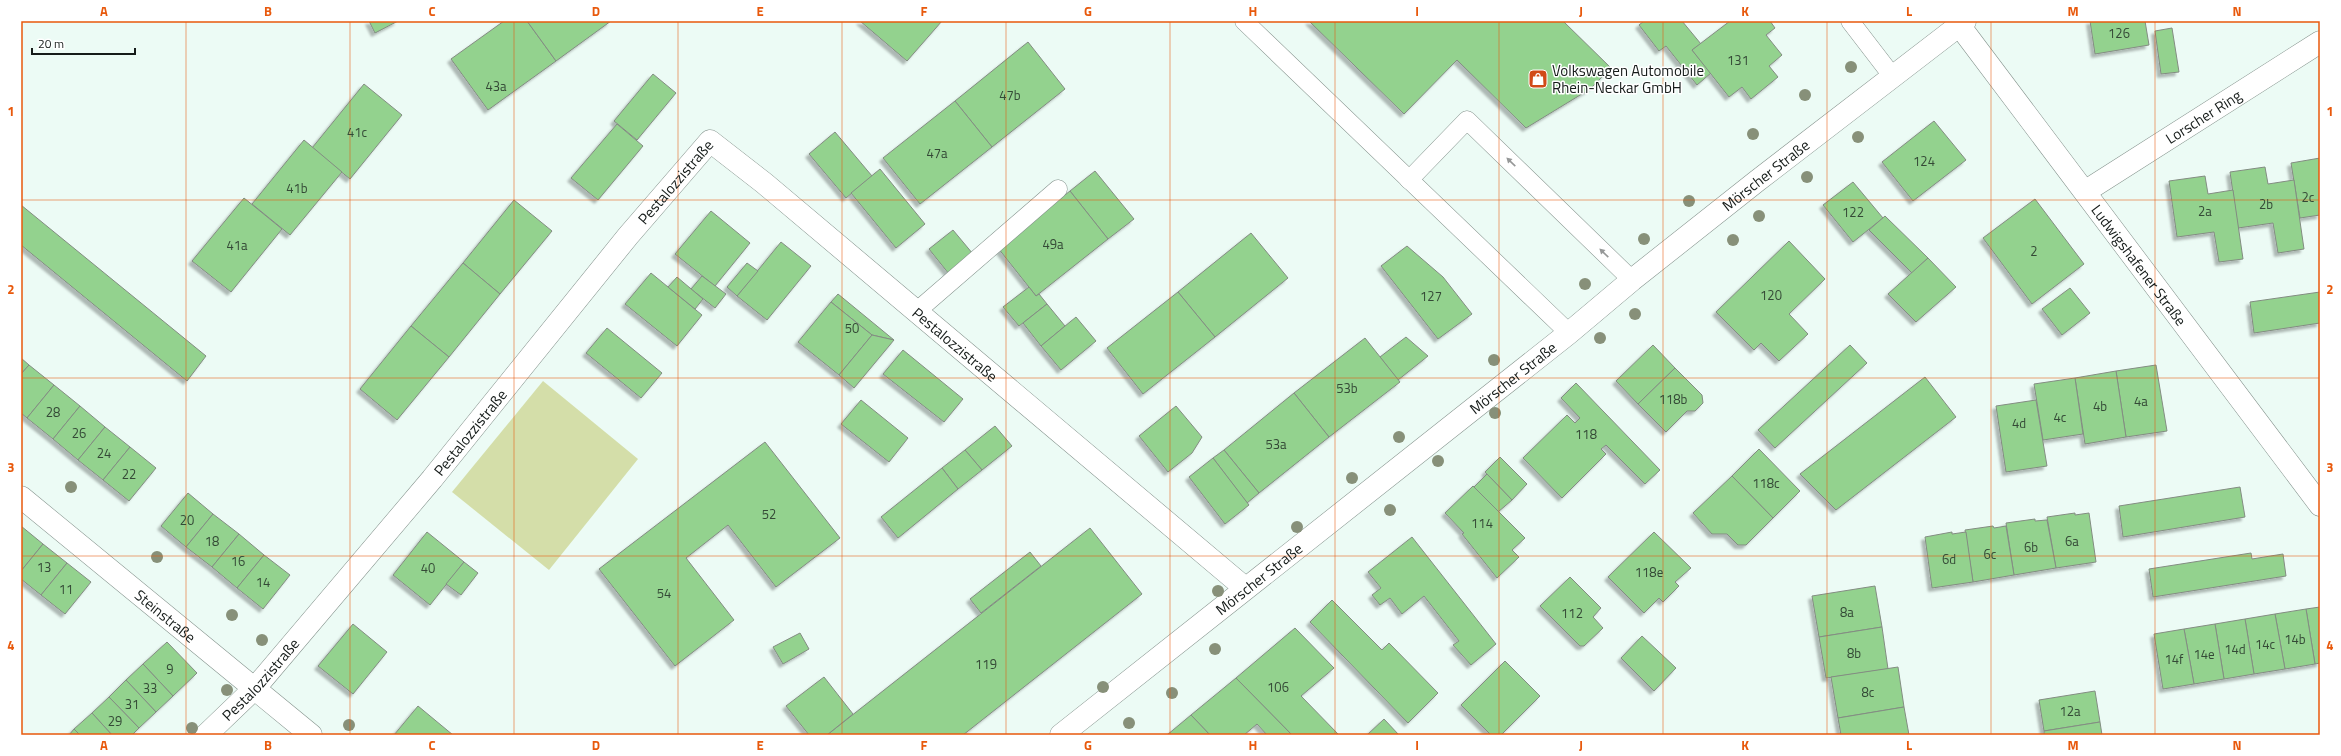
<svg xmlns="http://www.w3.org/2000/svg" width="2341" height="756" font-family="'Titillium Web',sans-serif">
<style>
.green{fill:#d4dea9}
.building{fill:#93d28e;stroke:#838c82;filter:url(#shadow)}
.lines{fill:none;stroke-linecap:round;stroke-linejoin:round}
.service-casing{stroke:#83918b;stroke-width:19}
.minor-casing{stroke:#83918b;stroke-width:23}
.tertiary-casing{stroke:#83918b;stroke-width:23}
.service{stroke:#fff;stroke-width:18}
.minor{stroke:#fff;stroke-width:22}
.tertiary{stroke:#fff;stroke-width:22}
.tree{fill:#879079}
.oneway{fill:#969898}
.grid{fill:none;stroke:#e8590c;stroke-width:1;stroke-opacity:0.55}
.labels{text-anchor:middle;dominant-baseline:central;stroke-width:3;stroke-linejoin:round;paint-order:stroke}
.number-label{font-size:13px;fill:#344936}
.poi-label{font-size:15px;fill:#151b19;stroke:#fff;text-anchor:start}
.street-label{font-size:15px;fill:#151b19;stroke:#fff}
.neatline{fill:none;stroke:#e8590c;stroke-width:1.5}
.grid-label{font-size:13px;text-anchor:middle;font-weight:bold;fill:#e8590c}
</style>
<defs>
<filter id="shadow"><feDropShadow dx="-3.5" dy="3.5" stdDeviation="1" flood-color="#0004"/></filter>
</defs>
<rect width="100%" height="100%" fill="#ecfbf5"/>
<polygon class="green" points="543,381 638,459 549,570 452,492"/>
<g class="building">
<polygon points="369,21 398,21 375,33"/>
<polygon points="504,21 527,21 556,61 488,110 451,59"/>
<polygon points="527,21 611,21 556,61"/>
<polygon points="860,21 942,21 907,61"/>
<polygon points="1309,21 1563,21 1611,68 1590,89 1526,128 1457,60 1404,114"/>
<polygon points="1644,21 1682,21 1701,44 1692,50 1711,73 1697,85 1666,46 1659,51 1639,25"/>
<polygon points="1730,21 1770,21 1775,28 1766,35 1782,55 1769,66 1778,77 1751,99 1742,87 1729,97 1692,50"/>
<polygon points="2090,21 2145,21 2149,45 2095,54"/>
<polygon points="2172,28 2179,72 2161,74 2155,31"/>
<polygon points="1028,42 1065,89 992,147 955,101"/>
<polygon points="653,74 676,93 637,140 614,121"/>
<polygon points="364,84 402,115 350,179 312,148"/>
<polygon points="955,101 992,147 920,204 883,158"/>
<polygon points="1934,121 1966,160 1913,201 1882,162"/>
<polygon points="617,124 643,146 598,200 571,178"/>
<polygon points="835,132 872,176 846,198 809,154"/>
<polygon points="304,140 342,172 290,235 252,204"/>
<polygon points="2320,158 2320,215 2300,218 2291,163"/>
<polygon points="2265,167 2268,184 2294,180 2304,249 2278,253 2273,223 2238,228 2230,172"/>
<polygon points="880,169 925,224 896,248 851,193"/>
<polygon points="1095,171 1134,219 1108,239 1070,191"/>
<polygon points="2205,176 2208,194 2233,190 2243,259 2219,262 2214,232 2177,237 2169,181"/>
<polygon points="1853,182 1883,218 1853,242 1823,205"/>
<polygon points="1070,191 1108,239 1036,296 998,248"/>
<polygon points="244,198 282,229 231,292 192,261"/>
<polygon points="2035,199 2084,264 2032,304 1983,238"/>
<polygon points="514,200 552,231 500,294 463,263"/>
<polygon points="21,205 206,356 187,381 21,245"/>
<polygon points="711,211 750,243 715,286 675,254"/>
<polygon points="1885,216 1928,258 1912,273 1869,230"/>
<polygon points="953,230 973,254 949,274 929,249"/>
<polygon points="1251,233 1288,278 1215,337 1178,292"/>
<polygon points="1789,241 1825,279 1789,314 1808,334 1779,361 1761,343 1754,350 1716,312"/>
<polygon points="781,242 811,266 767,320 737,296"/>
<polygon points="1407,246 1443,277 1472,314 1438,339 1381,266"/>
<polygon points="1928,258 1956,287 1916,322 1888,294"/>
<polygon points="463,263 500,294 449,357 411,326"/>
<polygon points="747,263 758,271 737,296 727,287"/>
<polygon points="651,273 702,315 677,346 625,304"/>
<polygon points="702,276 726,294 715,308 691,289"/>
<polygon points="677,277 703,299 695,309 668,287"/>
<polygon points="1029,287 1036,296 1039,294 1047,304 1019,326 1003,307"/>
<polygon points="2070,288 2090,313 2062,335 2042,309"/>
<polygon points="1178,292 1215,337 1143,394 1107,348"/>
<polygon points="2320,292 2320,323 2254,333 2250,302"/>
<polygon points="838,294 894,340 872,335 831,302"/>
<polygon points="831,302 872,335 839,375 798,342"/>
<polygon points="1047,304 1065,326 1041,346 1023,323"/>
<polygon points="1076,317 1096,341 1061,370 1041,346"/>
<polygon points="411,326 449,357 397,420 360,389"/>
<polygon points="607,328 662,373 641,398 586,353"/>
<polygon points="872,335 894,340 854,388 839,375"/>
<polygon points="1406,337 1428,356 1398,380 1380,357"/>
<polygon points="1365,338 1400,382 1329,437 1294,393"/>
<polygon points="1653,345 1675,368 1638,404 1616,381"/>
<polygon points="1850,345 1867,363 1775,448 1758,430"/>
<polygon points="903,350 963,399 944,422 883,374"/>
<polygon points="21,358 29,365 21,374"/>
<polygon points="29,365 54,385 27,418 21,413 21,374"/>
<polygon points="2156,365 2167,431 2126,437 2116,371"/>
<polygon points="1675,368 1702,395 1703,403 1695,411 1687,411 1666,432 1638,404"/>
<polygon points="2116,371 2126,437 2085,444 2075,378"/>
<polygon points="1925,377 1956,417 1836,510 1800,474"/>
<polygon points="2075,378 2083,434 2043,440 2034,384"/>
<polygon points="1576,383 1660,470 1645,484 1606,445 1601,449 1606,454 1562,498 1523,458 1567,415 1575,423 1580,418 1561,398"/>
<polygon points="54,385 80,406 53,439 27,418"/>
<polygon points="1294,393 1329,437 1259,493 1224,450"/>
<polygon points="861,400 908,438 889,462 841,424"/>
<polygon points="2036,400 2047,466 2006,472 1996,406"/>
<polygon points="80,406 105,427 78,460 53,439"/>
<polygon points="1176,406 1202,437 1192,453 1168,472 1139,436"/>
<polygon points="995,426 1012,446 982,470 965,450"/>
<polygon points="105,427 130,447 103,480 78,460"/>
<polygon points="765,442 840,538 776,587 728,525 686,558 734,620 675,666 599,569"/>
<polygon points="130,447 156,468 129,501 103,480"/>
<polygon points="1759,449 1800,491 1773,518 1732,476"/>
<polygon points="965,450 982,470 958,489 942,468"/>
<polygon points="1224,450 1259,493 1247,503 1213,458"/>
<polygon points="1500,457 1527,484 1512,500 1485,472"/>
<polygon points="1213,458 1249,505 1225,524 1189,477"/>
<polygon points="942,468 958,489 898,538 881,517"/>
<polygon points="1487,474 1512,500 1498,512 1474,487"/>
<polygon points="1732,476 1773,518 1746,545 1738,545 1727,534 1712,534 1693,513"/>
<polygon points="1473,486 1525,538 1512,550 1519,557 1497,578 1462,534 1464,533 1445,513"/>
<polygon points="2240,487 2245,517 2123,537 2119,506"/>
<polygon points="188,493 213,514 186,547 161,526"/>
<polygon points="2075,513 2075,515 2089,513 2096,562 2056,568 2047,517"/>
<polygon points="213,514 239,534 212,567 186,547"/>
<polygon points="2035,519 2035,521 2047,520 2056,568 2014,575 2006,523"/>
<polygon points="21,526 43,544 21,571"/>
<polygon points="1993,526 1994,528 2006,526 2014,575 1973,582 1965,530"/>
<polygon points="1090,528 1142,594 963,735 827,735"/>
<polygon points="427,532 464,562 430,605 393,575"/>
<polygon points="1654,532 1691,568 1675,582 1679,586 1663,602 1659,598 1644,613 1608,577"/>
<polygon points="1952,532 1952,534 1966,532 1973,582 1932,588 1925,537"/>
<polygon points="239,534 264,555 237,588 212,567"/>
<polygon points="1412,537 1496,644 1471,665 1453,645 1459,641 1424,596 1402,614 1390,598 1380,605 1372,595 1381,588 1368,572"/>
<polygon points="43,544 67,563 41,595 21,579 21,571"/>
<polygon points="1030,552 1041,566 981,613 970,599"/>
<polygon points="2251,553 2252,559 2283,554 2286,576 2153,597 2149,569"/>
<polygon points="264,555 290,575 263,609 237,588"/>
<polygon points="464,562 478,573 461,595 446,584"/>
<polygon points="67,563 91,582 65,614 41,595"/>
<polygon points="1570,577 1601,608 1593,617 1603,628 1584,646 1580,646 1540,606"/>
<polygon points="1875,586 1882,627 1819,637 1812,596"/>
<polygon points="1332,600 1382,650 1389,643 1438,693 1408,723 1310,622"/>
<polygon points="2320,607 2320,663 2315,664 2306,609"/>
<polygon points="2306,609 2315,664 2285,669 2275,614"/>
<polygon points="2275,614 2285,669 2254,674 2245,619"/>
<polygon points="2245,619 2254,674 2224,679 2215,624"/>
<polygon points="353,624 387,652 353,694 318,666"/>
<polygon points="2215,624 2224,679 2194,684 2184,629"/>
<polygon points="1882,627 1888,669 1826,678 1819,637"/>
<polygon points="1295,628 1334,668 1301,696 1339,735 1292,735 1236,678"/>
<polygon points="2184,629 2194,684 2163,689 2154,634"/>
<polygon points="800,633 809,649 783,664 773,647"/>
<polygon points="1642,636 1676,668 1654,691 1621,658"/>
<polygon points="167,642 197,673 173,696 143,664"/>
<polygon points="1505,661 1540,696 1501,735 1491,735 1461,705"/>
<polygon points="143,664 173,696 156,712 126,680"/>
<polygon points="1898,667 1904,707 1838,718 1831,677"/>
<polygon points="824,677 853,714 827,735 809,735 786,706"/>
<polygon points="1236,678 1292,735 1267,735 1257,724 1244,735 1210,735 1191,715"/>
<polygon points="126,680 156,712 139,728 109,697"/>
<polygon points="2095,691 2100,722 2044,731 2039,700"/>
<polygon points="109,697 139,728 132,735 112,735 92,713"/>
<polygon points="418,706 453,735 394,735"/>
<polygon points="1904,707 1909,735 1841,735 1838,718"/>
<polygon points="92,713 112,735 80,735 74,729"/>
<polygon points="1191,715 1210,735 1167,735"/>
<polygon points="1384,719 1399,735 1367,735"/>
<polygon points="2100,722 2102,735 2044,735 2044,731"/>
<polygon points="74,729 80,735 69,735"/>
</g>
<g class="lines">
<g class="service-casing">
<g id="service">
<polyline points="1244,21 1569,333"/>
<polyline points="1850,21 1893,77"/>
<polyline points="1409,180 1467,120 1632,280"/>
<polyline points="917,311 1058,189"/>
</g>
</g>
<g class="minor-casing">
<g id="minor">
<path id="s1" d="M1959,25l361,480"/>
<path id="s2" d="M2086,191l234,-149"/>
<path id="s3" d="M21,497l290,238"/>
<path id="s4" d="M206,735l49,-47 177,-209 196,-243 82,-95 54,42 481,405"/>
</g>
</g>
<g class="tertiary-casing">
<g id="tertiary">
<path id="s5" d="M1061,735l508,-402 63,-53 125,-99 208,-160"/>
</g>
</g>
<use href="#service" class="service"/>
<use href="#minor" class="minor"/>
<use href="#tertiary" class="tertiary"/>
</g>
<g class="tree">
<circle cx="1851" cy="67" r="6"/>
<circle cx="1805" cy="95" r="6"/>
<circle cx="1753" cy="134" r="6"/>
<circle cx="1858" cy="137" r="6"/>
<circle cx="1807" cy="177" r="6"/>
<circle cx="1689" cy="201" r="6"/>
<circle cx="1759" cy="216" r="6"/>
<circle cx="1644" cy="239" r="6"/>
<circle cx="1733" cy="240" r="6"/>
<circle cx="1585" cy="284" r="6"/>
<circle cx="1635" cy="314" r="6"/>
<circle cx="1600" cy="338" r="6"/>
<circle cx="1494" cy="360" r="6"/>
<circle cx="1495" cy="413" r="6"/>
<circle cx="1399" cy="437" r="6"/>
<circle cx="1438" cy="461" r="6"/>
<circle cx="1352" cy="478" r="6"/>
<circle cx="71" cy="487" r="6"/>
<circle cx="1390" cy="510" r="6"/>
<circle cx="1297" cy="527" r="6"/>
<circle cx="157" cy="557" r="6"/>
<circle cx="1218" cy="591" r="6"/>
<circle cx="232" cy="615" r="6"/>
<circle cx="262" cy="640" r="6"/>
<circle cx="1215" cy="649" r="6"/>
<circle cx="1103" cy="687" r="6"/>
<circle cx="227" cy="690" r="6"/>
<circle cx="1172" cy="693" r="6"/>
<circle cx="1129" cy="723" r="6"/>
<circle cx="349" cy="725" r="6"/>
<circle cx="192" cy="728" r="6"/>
</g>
<defs><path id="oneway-solid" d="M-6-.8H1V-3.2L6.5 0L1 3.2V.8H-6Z"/></defs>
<g class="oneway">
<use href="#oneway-solid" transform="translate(1511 162) rotate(-136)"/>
<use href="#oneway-solid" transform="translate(1604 253) rotate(-136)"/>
</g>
<path class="grid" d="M186,21v714M350,21v714M514,21v714M678,21v714M842,21v714M1006,21v714M1170,21v714M1335,21v714M1499,21v714M1663,21v714M1827,21v714M1991,21v714M2155,21v714M21,200h2299M21,378h2299M21,556h2299"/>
<defs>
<g id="shop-square" transform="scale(1)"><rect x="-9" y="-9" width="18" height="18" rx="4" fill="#d14a18" stroke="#fff"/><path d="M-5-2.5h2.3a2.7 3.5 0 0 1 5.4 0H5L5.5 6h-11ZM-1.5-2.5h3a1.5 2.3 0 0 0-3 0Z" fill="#fff"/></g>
</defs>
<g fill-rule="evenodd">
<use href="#shop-square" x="1538" y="79"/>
</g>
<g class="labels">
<g class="number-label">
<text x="2119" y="33">126</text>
<text x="1738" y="60">131</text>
<text x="496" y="86">43a</text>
<text x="1010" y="95">47b</text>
<text x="357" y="132">41c</text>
<text x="937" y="153">47a</text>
<text x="1924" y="161">124</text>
<text x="297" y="188">41b</text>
<text x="2308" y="197">2c</text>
<text x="2266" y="204">2b</text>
<text x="2205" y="211">2a</text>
<text x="1853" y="212">122</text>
<text x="1053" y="244">49a</text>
<text x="237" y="245">41a</text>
<text x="2034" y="251">2</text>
<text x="1771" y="295">120</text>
<text x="1431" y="296">127</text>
<text x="852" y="328">50</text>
<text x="1347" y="388">53b</text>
<text x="1673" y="399">118b</text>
<text x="2141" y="401">4a</text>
<text x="2100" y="406">4b</text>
<text x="53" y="412">28</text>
<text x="2060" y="417">4c</text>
<text x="2019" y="423">4d</text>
<text x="79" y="433">26</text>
<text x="1586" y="434">118</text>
<text x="1276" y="444">53a</text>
<text x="104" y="453">24</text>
<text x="129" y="474">22</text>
<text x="1766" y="483">118c</text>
<text x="769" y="514">52</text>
<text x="187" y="520">20</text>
<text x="1482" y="523">114</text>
<text x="212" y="541">18</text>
<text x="2072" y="541">6a</text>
<text x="2031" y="547">6b</text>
<text x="1990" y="554">6c</text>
<text x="1949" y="559">6d</text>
<text x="238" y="561">16</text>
<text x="44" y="567">13</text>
<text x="428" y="568">40</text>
<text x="1649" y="572">118e</text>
<text x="263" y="582">14</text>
<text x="66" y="589">11</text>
<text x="664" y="593">54</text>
<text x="1847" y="612">8a</text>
<text x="1572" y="613">112</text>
<text x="2295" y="639">14b</text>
<text x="2265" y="644">14c</text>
<text x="2235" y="649">14d</text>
<text x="1854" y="653">8b</text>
<text x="2204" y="654">14e</text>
<text x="2174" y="659">14f</text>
<text x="986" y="664">119</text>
<text x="170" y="669">9</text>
<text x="1278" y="687">106</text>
<text x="150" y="688">33</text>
<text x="1868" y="692">8c</text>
<text x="132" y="704">31</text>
<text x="2070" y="711">12a</text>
<text x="115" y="721">29</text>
</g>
<g class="poi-label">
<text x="1552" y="70">Volkswagen Automobile<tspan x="1552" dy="17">Rhein-Neckar GmbH</tspan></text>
</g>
<g class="street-label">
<text stroke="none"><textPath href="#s2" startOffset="139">Lorscher Ring</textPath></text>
<text stroke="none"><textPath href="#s5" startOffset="900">Mörscher Straße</textPath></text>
<text stroke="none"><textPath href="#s4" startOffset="726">Pestalozzistraße</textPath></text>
<text stroke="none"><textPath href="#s1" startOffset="300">Ludwigshafener Straße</textPath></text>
<text stroke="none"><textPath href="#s4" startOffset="1098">Pestalozzistraße</textPath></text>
<text stroke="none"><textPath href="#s5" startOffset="576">Mörscher Straße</textPath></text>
<text stroke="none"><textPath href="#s4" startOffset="402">Pestalozzistraße</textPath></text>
<text stroke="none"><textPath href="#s5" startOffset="252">Mörscher Straße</textPath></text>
<text stroke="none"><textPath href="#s3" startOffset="187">Steinstraße</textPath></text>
<text stroke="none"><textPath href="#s4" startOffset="78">Pestalozzistraße</textPath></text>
</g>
</g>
<rect width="2341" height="756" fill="none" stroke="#ffffff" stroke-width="44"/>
<path d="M32 48v6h103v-6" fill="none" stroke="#151b19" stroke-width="2"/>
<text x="38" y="48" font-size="12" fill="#151b19" stroke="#ffffff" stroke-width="3" paint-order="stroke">20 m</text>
<rect x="22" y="22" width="2297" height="712" class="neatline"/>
<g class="grid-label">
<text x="104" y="16">A</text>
<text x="268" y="16">B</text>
<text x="432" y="16">C</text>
<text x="596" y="16">D</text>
<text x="760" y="16">E</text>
<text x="924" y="16">F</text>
<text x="1088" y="16">G</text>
<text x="1253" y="16">H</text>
<text x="1417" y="16">I</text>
<text x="1581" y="16">J</text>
<text x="1745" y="16">K</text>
<text x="1909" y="16">L</text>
<text x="2073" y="16">M</text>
<text x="2237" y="16">N</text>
<text x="11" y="116">1</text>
<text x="2330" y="116">1</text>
<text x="11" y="294">2</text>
<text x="2330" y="294">2</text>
<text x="11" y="472">3</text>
<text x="2330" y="472">3</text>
<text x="11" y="650">4</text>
<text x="2330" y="650">4</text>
<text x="104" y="750">A</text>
<text x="268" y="750">B</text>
<text x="432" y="750">C</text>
<text x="596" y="750">D</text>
<text x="760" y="750">E</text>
<text x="924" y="750">F</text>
<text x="1088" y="750">G</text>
<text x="1253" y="750">H</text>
<text x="1417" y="750">I</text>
<text x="1581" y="750">J</text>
<text x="1745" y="750">K</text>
<text x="1909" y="750">L</text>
<text x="2073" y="750">M</text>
<text x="2237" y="750">N</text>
</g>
</svg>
